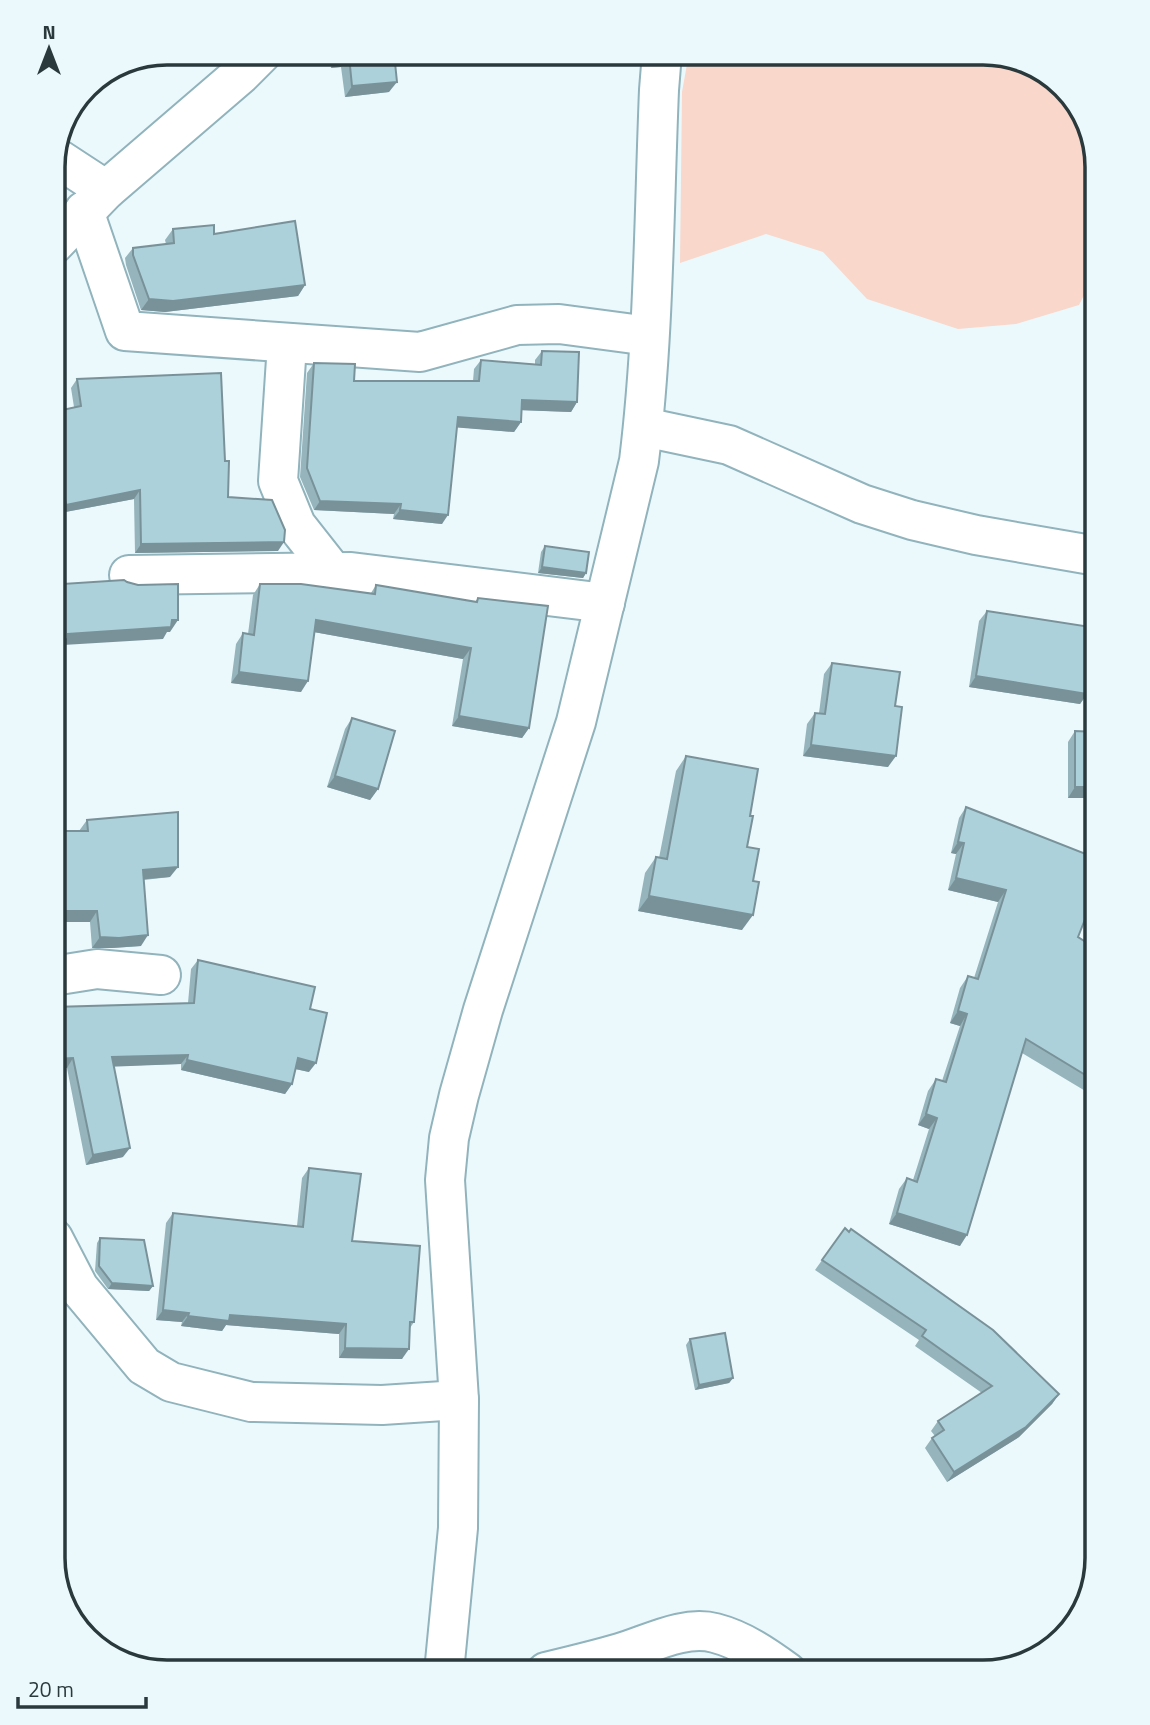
<svg xmlns="http://www.w3.org/2000/svg" width="1150" height="1725" font-family="'Titillium Web',sans-serif">
<style>
.green{fill:#f9d7cb}
.lines{fill:none;stroke-linecap:round;stroke-linejoin:round}
.minor-casing{stroke:#91b3bc;stroke-width:42}
.minor{stroke:#fff;stroke-width:38}
.wall{fill:#95b4bb}
.shaded-wall{fill:#799299}
.building{fill:#add1da;stroke:#799299;stroke-width:2}
.rim{fill:none;stroke:#2a393c;stroke-width:3.5}
</style>
<rect width="100%" height="100%" fill="#ebf9fd"/>
<polygon class="green" points="689,53 990,53 1041,68 1082,110 1097,167 1097,270 1079,305 1016,324 958,329 867,299 823,252 766,234 680,263 682,92"/>
<g class="lines">
<g class="minor-casing">
<g id="minor">
<polyline points="54,156 106,190"/>
<polyline points="84,211 125,331 420,352 517,325 559,324 649,336"/>
<polyline points="53,245 106,190 241,74 262,53"/>
<polyline points="287,344 278,481 296,525 333,572"/>
<polyline points="644,427 729,445 862,504 912,520 976,535 1097,556"/>
<polyline points="129,575 351,572 605,603"/>
<polyline points="53,976 97,969 161,975"/>
<polyline points="53,1238 79,1288 144,1366 171,1382 251,1402 382,1405 459,1400"/>
<path d="M444,1672l14,-144 1,-128 -14,-220 4,-42 10,-43 24,-85 93,-288 63,-261c15,-122 15,-249 20,-371l3,-37"/>
<path d="M546,1672c25,-6 50,-12 74,-19 30,-9 64,-28 95,-20 27,7 50,23 72,39"/>
</g>
</g>
<use href="#minor" class="minor"/>
</g>
<g class="wall">
<polygon points="329,53 394,53 389,92 345,97 341,67 331,68"/>
<polygon points="173,229 214,234 305,285 298,296 165,312 141,310 126,265 125,258 133,248 166,244 165,240"/>
<polygon points="542,351 577,402 571,412 522,410 521,422 514,432 457,427 442,524 393,519 394,514 314,510 300,477 307,373 314,363 354,381 473,381 474,369 481,360 535,364 535,360"/>
<polygon points="77,379 225,461 228,497 278,551 135,553 134,499 60,513 53,474 53,412 74,407 71,388"/>
<polygon points="545,546 586,573 583,578 538,573 541,552"/>
<polygon points="260,584 371,593 376,585 475,602 478,598 529,728 522,738 452,726 463,659 314,632 301,692 231,683 236,644 243,633 248,634 253,595"/>
<polygon points="987,611 1087,694 1080,704 969,687 979,621"/>
<polygon points="832,663 895,706 888,767 803,756 807,724 815,713 819,713 824,674"/>
<polygon points="352,718 378,789 370,800 327,787 345,729"/>
<polygon points="1075,731 1097,798 1068,798 1068,742"/>
<polygon points="686,756 750,816 747,847 742,930 638,911 645,873 656,857 659,858 676,771"/>
<polygon points="966,807 1087,867 1078,937 1097,949 1097,1098 1022,1053 960,1246 889,1224 899,1189 907,1178 913,1180 929,1129 918,1125 928,1091 936,1079 942,1081 960,1026 950,1023 960,988 968,976 974,978 998,902 948,890 956,854 951,853 959,818"/>
<polygon points="87,820 170,877 144,880 141,946 112,948 92,948 90,922 53,922 79,831"/>
<polygon points="198,960 310,1009 309,1072 295,1069 292,1084 285,1094 181,1070 181,1064 113,1066 123,1157 86,1165 67,1068 53,1068 188,1003 191,969"/>
<polygon points="309,1168 352,1241 414,1322 410,1328 402,1359 339,1358 339,1334 226,1325 222,1331 181,1326 182,1322 156,1320 166,1223 173,1213 297,1226 302,1178"/>
<polygon points="845,1228 1059,1394 1052,1404 1019,1437 947,1482 925,1448 932,1438 935,1436 931,1431 938,1421 982,1393 915,1346 919,1340 815,1270"/>
<polygon points="100,1238 153,1286 149,1291 108,1289 95,1271 97,1243"/>
<polygon points="690,1339 733,1378 729,1383 695,1390 686,1345"/>
</g>
<g class="shaded-wall">
<polygon points="349,56 341,67 331,68 338,57"/>
<polygon points="397,82 389,92 345,97 352,86"/>
<polygon points="305,285 298,296 165,312 141,310 149,299"/>
<polygon points="522,400 577,402 571,412 516,410"/>
<polygon points="458,417 521,422 514,432 451,427"/>
<polygon points="140,490 134,499 60,513 66,505"/>
<polygon points="320,501 401,504 394,514 314,510"/>
<polygon points="400,510 448,515 442,524 393,519"/>
<polygon points="284,542 278,551 135,553 141,544"/>
<polygon points="542,567 586,573 583,578 538,573"/>
<polygon points="172,620 178,620 170,632 167,632 163,639 63,645 60,650 53,651 53,640 68,634"/>
<polygon points="316,620 471,648 463,659 308,631"/>
<polygon points="239,672 308,681 301,692 231,683"/>
<polygon points="976,676 1087,694 1080,704 969,687"/>
<polygon points="459,716 529,728 522,738 452,726"/>
<polygon points="811,745 896,756 888,767 803,756"/>
<polygon points="335,776 378,789 370,800 327,787"/>
<polygon points="1075,787 1097,787 1097,798 1068,798"/>
<polygon points="958,842 964,843 956,854 951,853"/>
<polygon points="178,867 170,877 136,880 143,870"/>
<polygon points="956,878 1006,890 998,902 948,890"/>
<polygon points="649,896 753,915 742,930 638,911"/>
<polygon points="53,911 97,911 90,922 53,922"/>
<polygon points="148,935 141,946 112,948 92,948 100,937"/>
<polygon points="958,1011 967,1014 960,1026 950,1023"/>
<polygon points="188,1055 181,1064 105,1067 112,1057"/>
<polygon points="73,1058 67,1068 53,1068 53,1059"/>
<polygon points="298,1058 316,1063 309,1072 291,1068"/>
<polygon points="187,1060 292,1084 285,1094 181,1070"/>
<polygon points="926,1114 937,1118 929,1129 918,1125"/>
<polygon points="130,1148 123,1157 86,1165 93,1155"/>
<polygon points="897,1213 967,1235 960,1246 889,1224"/>
<polygon points="112,1283 153,1286 149,1291 108,1289"/>
<polygon points="163,1310 189,1313 182,1322 156,1320"/>
<polygon points="230,1315 346,1324 339,1334 226,1325 222,1331 181,1326 188,1316"/>
<polygon points="345,1348 409,1349 402,1359 339,1358"/>
<polygon points="733,1378 729,1383 695,1390 699,1385"/>
<polygon points="1059,1394 1052,1404 1019,1437 947,1482 954,1472"/>
</g>
<g class="building">
<polygon points="338,53 394,53 397,82 352,86 349,56 338,57"/>
<polygon points="295,221 305,285 173,301 149,299 133,255 133,248 174,243 173,229 214,225 214,234"/>
<polygon points="542,351 579,352 577,402 522,400 521,422 458,417 448,515 400,510 401,504 320,501 307,468 314,363 355,364 354,381 479,381 481,360 541,365"/>
<polygon points="221,373 225,461 229,461 228,497 272,500 285,530 284,542 141,544 140,490 66,505 56,448 53,449 53,412 81,406 77,379"/>
<polygon points="545,546 589,552 586,573 542,567"/>
<polygon points="56,573 57,577 62,577 63,584 124,580 127,582 138,585 178,584 178,620 172,620 171,627 68,634 68,639 53,640 53,574"/>
<polygon points="260,584 301,584 375,594 376,585 477,602 478,598 548,606 529,728 459,716 471,648 316,620 308,681 239,672 243,633 254,635"/>
<polygon points="987,611 1097,628 1087,694 976,676"/>
<polygon points="832,663 900,672 895,706 902,707 896,756 811,745 815,713 825,714"/>
<polygon points="352,718 395,731 378,789 335,776"/>
<polygon points="1075,731 1097,732 1097,787 1075,787"/>
<polygon points="686,756 758,769 750,816 753,816 747,847 759,849 753,881 759,882 753,915 649,896 656,857 667,859"/>
<polygon points="966,807 1091,856 1087,867 1097,871 1097,889 1078,937 1097,949 1097,1082 1026,1039 967,1235 897,1213 907,1178 917,1182 937,1118 926,1114 936,1079 946,1082 967,1014 958,1011 968,976 978,979 1006,890 956,878 964,843 958,842"/>
<polygon points="178,812 178,867 143,870 148,935 119,938 100,937 97,911 53,911 53,831 88,831 87,820"/>
<polygon points="198,960 315,987 310,1009 327,1013 316,1063 298,1058 292,1084 187,1060 188,1055 112,1057 130,1148 93,1155 73,1058 53,1059 53,1007 194,1003"/>
<polygon points="309,1168 361,1174 352,1241 420,1246 414,1322 410,1322 409,1349 345,1348 346,1324 230,1315 229,1321 188,1316 189,1313 163,1310 173,1213 303,1227"/>
<polygon points="845,1228 849,1232 851,1229 993,1330 1059,1394 1026,1427 954,1472 932,1438 944,1430 938,1421 992,1386 922,1336 926,1330 822,1260"/>
<polygon points="100,1238 144,1240 153,1286 112,1283 99,1266"/>
<polygon points="725,1333 733,1378 699,1385 690,1339"/>
<polygon points="1051,1634 1057,1640 1040,1657 1022,1662"/>
</g>
<path d="M0 0H1150V1725H0ZM167 65H983A102 102 0 0 1 1085 167V1558A102 102 0 0 1 983 1660H167A102 102 0 0 1 65 1558V167A102 102 0 0 1 167 65Z" fill="#ebf9fd" fill-rule="evenodd"/>
<path class="rim" d="M167 65H983A102 102 0 0 1 1085 167V1558A102 102 0 0 1 983 1660H167A102 102 0 0 1 65 1558V167A102 102 0 0 1 167 65Z"/>
<g transform="translate(49 49)" stroke="#ebf9fd" stroke-width="5" paint-order="stroke">
<path d="M0-5L12 26L0 18L-12 26Z" fill="#2a393c"/>
<text y="-10" font-size="19" font-weight="bold" text-anchor="middle" fill="#2a393c">N</text>
</g>
<path d="M18 1697v10h128v-10" fill="none" stroke="#2a393c" stroke-width="3.5"/>
<text x="28" y="1697" font-size="21" fill="#2a393c" stroke="#ebf9fd" stroke-width="5" paint-order="stroke">20 m</text>
</svg>
